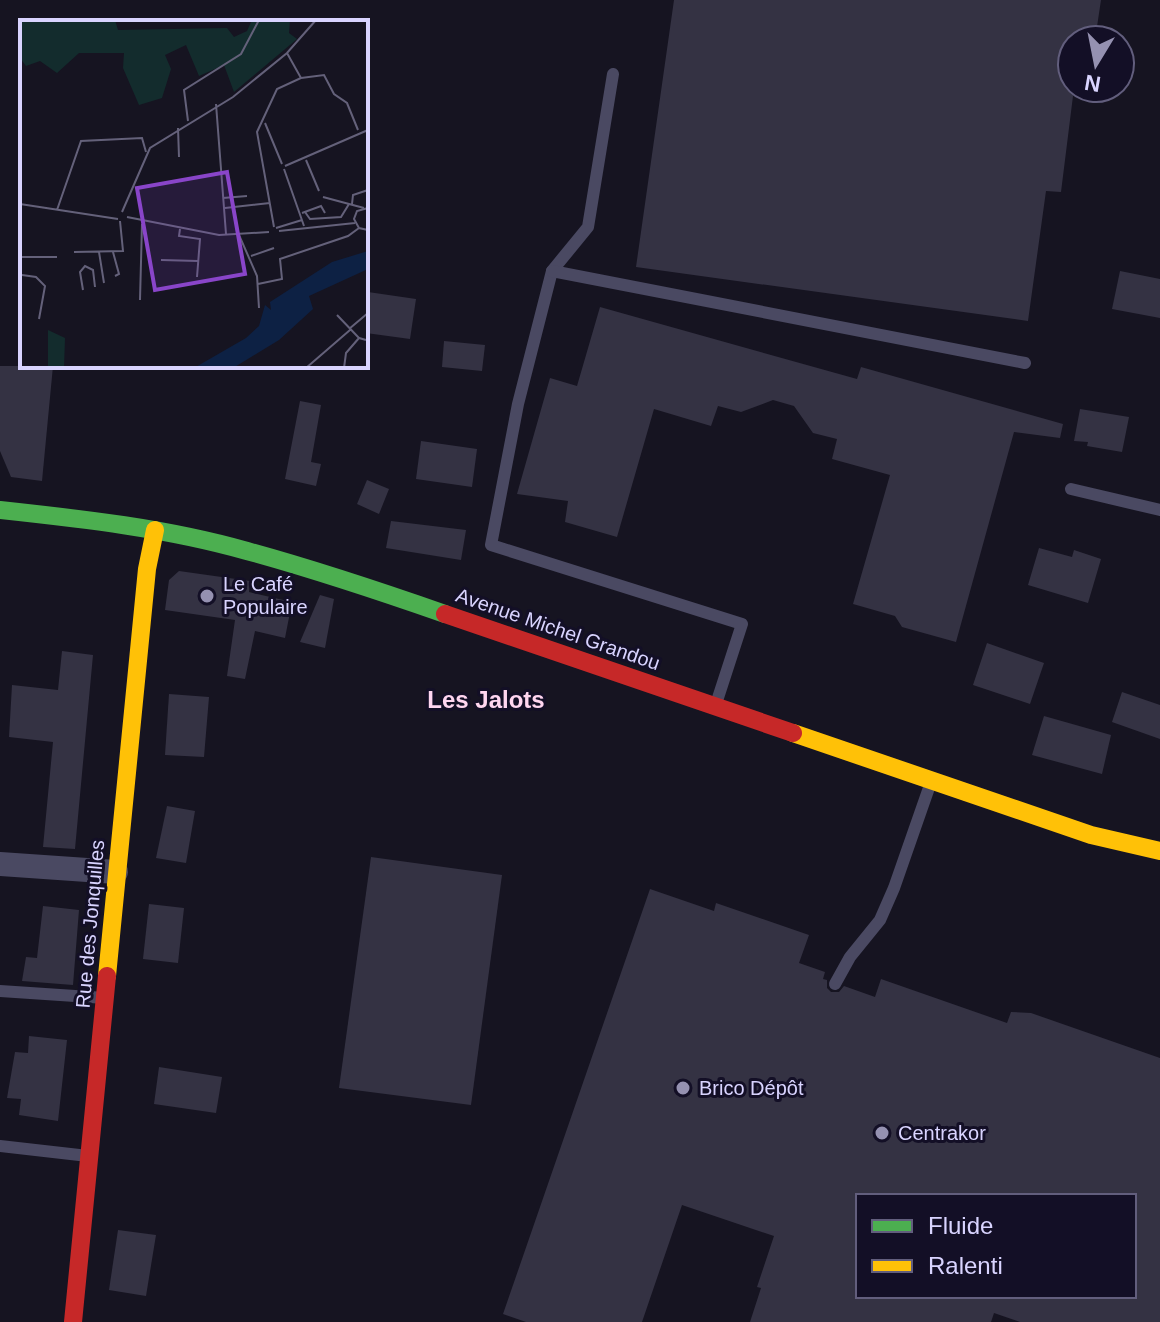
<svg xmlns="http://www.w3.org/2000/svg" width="1160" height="1322" font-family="Helvetica,sans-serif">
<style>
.building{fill:#343243;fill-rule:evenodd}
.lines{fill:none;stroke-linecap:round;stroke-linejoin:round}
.lane{stroke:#4a4962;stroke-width:12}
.street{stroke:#4a4962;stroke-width:24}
.fast{stroke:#4caf50;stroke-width:18}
.slow{stroke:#ffc107;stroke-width:18}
.jam{stroke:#c62828;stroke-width:18}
.poi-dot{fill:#9591b1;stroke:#130f26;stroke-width:3}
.labels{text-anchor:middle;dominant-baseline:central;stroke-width:6;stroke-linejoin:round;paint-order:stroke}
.poi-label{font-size:20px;fill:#d9d4ff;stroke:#130f26;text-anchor:start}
.street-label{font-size:20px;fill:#d9d4ff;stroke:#130f26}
.quarter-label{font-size:24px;font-weight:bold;fill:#ffd6f0;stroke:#130f26}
.inset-road{fill:none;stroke:#64617a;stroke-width:2}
.view{fill:#8945c9;fill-opacity:0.15;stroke:#8945c9;stroke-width:4}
.inset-edge{fill:none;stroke:#d9d4ff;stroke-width:4}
</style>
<rect width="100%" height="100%" fill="#161421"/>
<g class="building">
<polygon points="674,0 1101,0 1095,40 1072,40 1074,88 1061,192 1046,191 1028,321 636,267"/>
<polygon points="1120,271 1160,279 1160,318 1112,309"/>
<polygon points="368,292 416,299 410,339 366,333"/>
<polygon points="600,307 857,379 861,367 1063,424 1060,438 1014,432 956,642 902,627 895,616 853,604 890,475 832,459 837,439 813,433 794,406 773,400 741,412 718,406 711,426 654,409 617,537 565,522 568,501 517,494 550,378 577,386"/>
<polygon points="444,341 485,345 482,371 442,367"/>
<polygon points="0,366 53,366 42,481 11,477 0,451"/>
<polygon points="300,401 321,405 311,462 321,464 316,486 285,479"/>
<polygon points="1080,409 1129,417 1122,452 1087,446 1088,442 1074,441"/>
<polygon points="421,441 477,449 472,487 416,479"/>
<polygon points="367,480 389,489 379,514 357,504"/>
<polygon points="391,521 466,530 461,560 386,548"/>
<polygon points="1039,548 1072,557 1074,550 1101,559 1088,603 1028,585"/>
<polygon points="179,571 250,581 249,592 292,602 285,638 255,631 245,679 227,676 235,620 165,610 169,580"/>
<polygon points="320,595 334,599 325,648 300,642"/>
<polygon points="987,643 1044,663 1030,704 973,685"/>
<polygon points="62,651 93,655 75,849 43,847 53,742 9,737 12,685 58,690"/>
<polygon points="1122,692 1160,705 1160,739 1112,722"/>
<polygon points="169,694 209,697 204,757 165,755"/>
<polygon points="1044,716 1111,735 1102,774 1032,755"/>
<polygon points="167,806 195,811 186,863 156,858"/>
<polygon points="371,857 502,875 471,1105 339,1088"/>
<path d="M650,889l64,22 2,-8 93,32 -10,28 26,9 -2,7 4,1v8l4,4h8l5,-6 31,11 6,-18 126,44 4,-11 20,1 129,45v264h-140l-26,-9 -3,9h-241l11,-34 -4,-1 17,-51 -92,-31 -40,117h-116l-23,-8zM858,1196h276v100h-276z"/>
<polygon points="149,904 184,908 178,963 143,959"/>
<polygon points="43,906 79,910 73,985 22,981 26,957 37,958"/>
<polygon points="29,1036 67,1040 58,1121 19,1115 21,1099 7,1098 15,1052 28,1053"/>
<polygon points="159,1067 222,1077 216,1113 154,1104"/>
<polygon points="118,1230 156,1235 146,1296 109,1290"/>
</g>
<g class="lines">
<g class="lane">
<polyline points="613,74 588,227 552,271 518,404 491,545 742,624 716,704"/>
<polyline points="552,271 1025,363"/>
<polyline points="1071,489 1160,510"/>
<polyline points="835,984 850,957 880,920 894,888 931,782"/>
<polyline points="0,991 105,998"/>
<polyline points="0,1146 88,1156"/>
</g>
<polyline class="street" points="0,864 116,872"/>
<path class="fast" d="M0,510c83,9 166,18 247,41 66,18 132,40 198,63"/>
<g class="slow">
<polyline points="793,733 1091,835 1160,851"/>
<polyline points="107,976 147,569 155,530"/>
</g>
<g class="jam">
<polyline points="445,614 793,733"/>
<polyline points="73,1322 107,976"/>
</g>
</g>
<g class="poi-dot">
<circle cx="207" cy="596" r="8"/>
<circle cx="683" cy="1088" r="8"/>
<circle cx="882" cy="1133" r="8"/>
</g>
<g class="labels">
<g class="poi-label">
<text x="223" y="584">Le Café<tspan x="223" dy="23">Populaire</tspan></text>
<text x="699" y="1088">Brico Dépôt</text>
<text x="898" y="1133">Centrakor</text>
</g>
<g class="street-label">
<text transform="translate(558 629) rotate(19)">Avenue Michel Grandou</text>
<text transform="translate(90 924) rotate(-85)">Rue des Jonquilles</text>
</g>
<g class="quarter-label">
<text x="486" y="699">Les Jalots</text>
</g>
</g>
<g transform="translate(20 20)">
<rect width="348" height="348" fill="#161421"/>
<path d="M28,310l17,8 -1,30h-16z" fill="#132c2d"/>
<path d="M0,0h95l3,10 109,-2 7,9 13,-6 5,-11h38l-1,13 8,6 -63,53 -10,-27 -25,11 -13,-31 -21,10 6,14 -9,29 -23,7 -16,-37 1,-15h-45l-22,20 -17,-12 -14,5 -6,-8z" fill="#132c2d"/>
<path d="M348,231v18l-59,27 4,13 -34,31 -46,28h-39l52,-30 13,-12 6,-21 6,5 -1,-8 62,-40z" fill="#0d2144"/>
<path class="inset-road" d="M281,58l23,-3 10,19 13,9 11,27M196,84l10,130M168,101l-4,-31 57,-36 18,-34M245,103l17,41M158,108l1,29M286,140l13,31M265,146l83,-36M264,149l20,57M303,177l41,11M203,178l24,-2M0,184l98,15M332,184l1,-9 15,-5M205,188l45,-5M348,188l-11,3 -3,8 5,9 9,2M37,190l24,-69 61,-3 4,14M102,192l28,-64 83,-51 54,-44 29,-33M285,192l5,7 31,-2 8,-13M282,193l19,-7 4,7M107,197l92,18 50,-3M254,207l-17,-95 20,-43 24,-11 -14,-25M256,208l26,-8M160,209l-1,7 21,3 -3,38M259,211l76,-8M219,215l18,41 2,32M54,232l49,-1 -3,-30M79,232l5,31M93,232l6,22 -4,2M231,236l23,-8M0,237h37M141,240l37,1M2,255l14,2 9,9 -6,33M0,261l1,-25M238,264l24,-5 -2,-20 68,-23 11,-8M63,270l-3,-18 5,-6 8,4 2,17M120,280l2,-76M317,295l22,23M329,309l19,-16M286,348l44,-38M324,348l2,-15 13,-15 7,2"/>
<path class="view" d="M207,152l18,102 -90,16 -18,-102z"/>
<rect width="348" height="348" class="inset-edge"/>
</g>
<rect x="856" y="1194" width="280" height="104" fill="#130f26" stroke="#625e7d" stroke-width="2"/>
<rect x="872" y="1220" width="40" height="12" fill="#4caf50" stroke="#625e7d" stroke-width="2"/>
<text x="928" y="1234" font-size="24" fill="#d9d4ff">Fluide</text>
<rect x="872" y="1260" width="40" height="12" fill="#ffc107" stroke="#625e7d" stroke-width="2"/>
<text x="928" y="1274" font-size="24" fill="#d9d4ff">Ralenti</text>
<g transform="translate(1096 64) rotate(190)"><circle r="38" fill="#130f26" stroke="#625e7d" stroke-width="2"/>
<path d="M0-6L14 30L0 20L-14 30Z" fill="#9591b1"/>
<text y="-12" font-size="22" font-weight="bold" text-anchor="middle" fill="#d9d4ff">N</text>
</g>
</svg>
